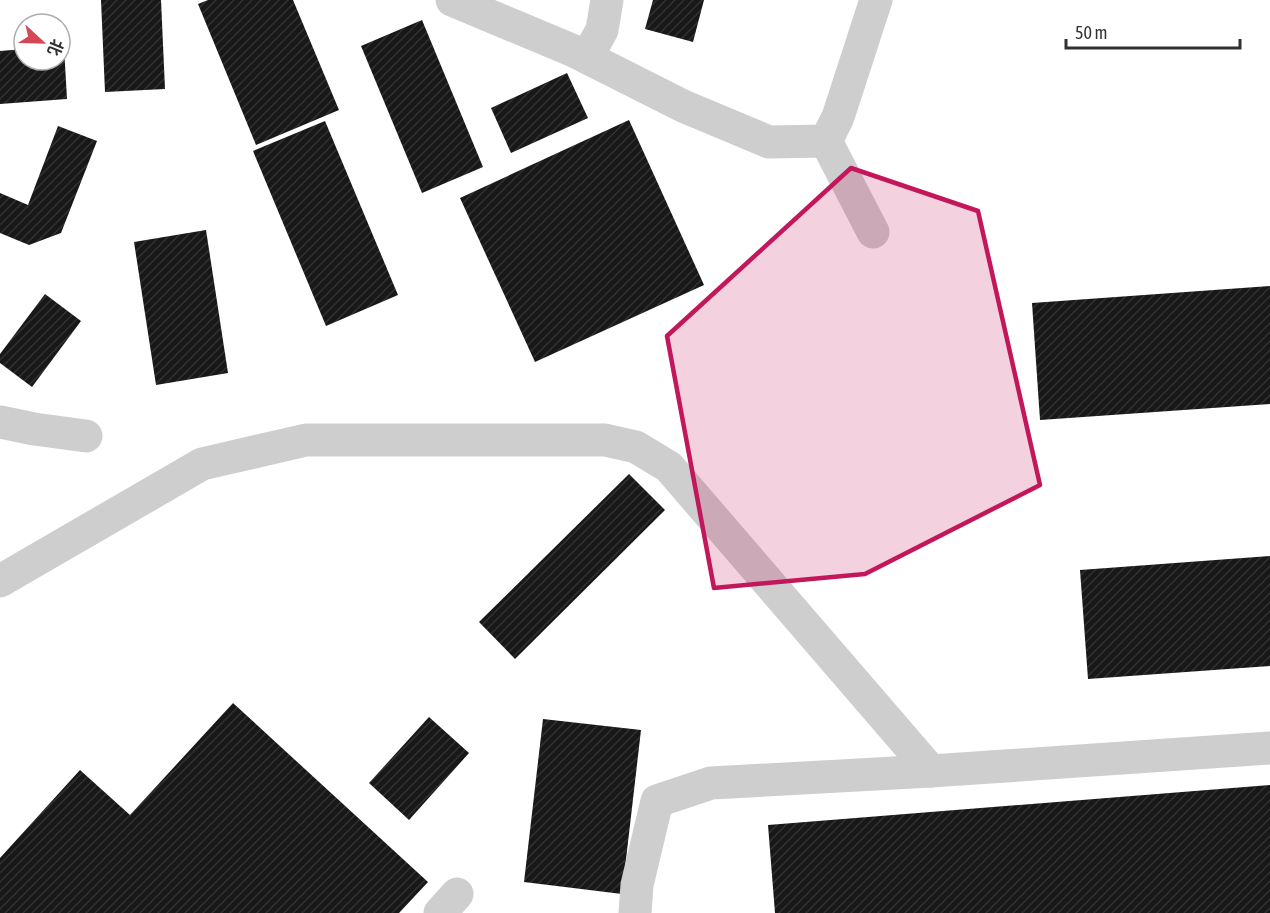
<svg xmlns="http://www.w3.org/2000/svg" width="1270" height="913" font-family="'Asap Condensed','Noto Sans SC',sans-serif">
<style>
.building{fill:url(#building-hatch)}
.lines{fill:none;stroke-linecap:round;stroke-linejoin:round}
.minor{stroke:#cecece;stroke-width:33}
.marked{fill:#c2185b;fill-opacity:0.2;stroke:#c2185b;stroke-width:4.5;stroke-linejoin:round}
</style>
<defs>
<pattern id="building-hatch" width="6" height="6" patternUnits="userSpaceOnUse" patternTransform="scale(1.5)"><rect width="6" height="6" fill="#181818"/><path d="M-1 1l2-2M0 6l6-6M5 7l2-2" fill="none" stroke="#313131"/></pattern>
</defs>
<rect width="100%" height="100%" fill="#fff"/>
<g class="building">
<polygon points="101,0 161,0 165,89 105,92"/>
<polygon points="208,0 293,0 339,110 256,145 198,4"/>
<polygon points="653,0 704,0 693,42 645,29"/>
<polygon points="422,20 483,167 422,193 361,46"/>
<polygon points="60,47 64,47 67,99 0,104 0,51 24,49 24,60 60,60"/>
<polygon points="567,73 588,118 511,153 491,108"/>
<polygon points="629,120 704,285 535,362 460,198"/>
<polygon points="325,121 398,295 326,326 253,151"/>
<polygon points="58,126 97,141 61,233 29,245 0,233 0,193 28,205"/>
<polygon points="206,230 228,373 156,385 134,242"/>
<polygon points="1270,286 1270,404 1040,420 1032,303"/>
<polygon points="45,294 81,321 32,387 0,363 0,354"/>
<polygon points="629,474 665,510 515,659 479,622"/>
<polygon points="1270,556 1270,666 1088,679 1080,570"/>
<polygon points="233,703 428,882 399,913 0,913 0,858 80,770 130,815"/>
<polygon points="429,717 469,753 409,820 369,783"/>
<polygon points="543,719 641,730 622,894 524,882"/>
<polygon points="1270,785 1270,913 775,913 768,825"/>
</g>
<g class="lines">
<g class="minor">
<polyline points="452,0 574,51 683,106 769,142 826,141"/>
<polyline points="587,57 602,30 607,0"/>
<polyline points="826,141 838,117 876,0"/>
<polyline points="826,141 873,232"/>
<polyline points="0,422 34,429 86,436"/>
<polyline points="0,581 202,464 306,440 605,440 636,447 669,467 931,771"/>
<polyline points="440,913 457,894"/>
<polyline points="635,913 637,885 657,801 711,783 931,771 1270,748"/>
</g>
</g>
<path class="marked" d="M851,168l127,43 62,274 -175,89 -151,14 -47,-252z"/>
<g transform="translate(42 42) rotate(112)"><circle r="28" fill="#ffffff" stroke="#adadad" stroke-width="1.5"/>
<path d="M0-4.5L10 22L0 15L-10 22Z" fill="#d34856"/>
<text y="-9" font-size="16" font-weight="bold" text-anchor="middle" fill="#313131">北</text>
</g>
<path d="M1066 39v9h174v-9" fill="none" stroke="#313131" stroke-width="3"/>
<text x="1075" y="39" font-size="18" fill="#313131" stroke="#ffffff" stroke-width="4.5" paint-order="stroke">50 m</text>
</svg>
